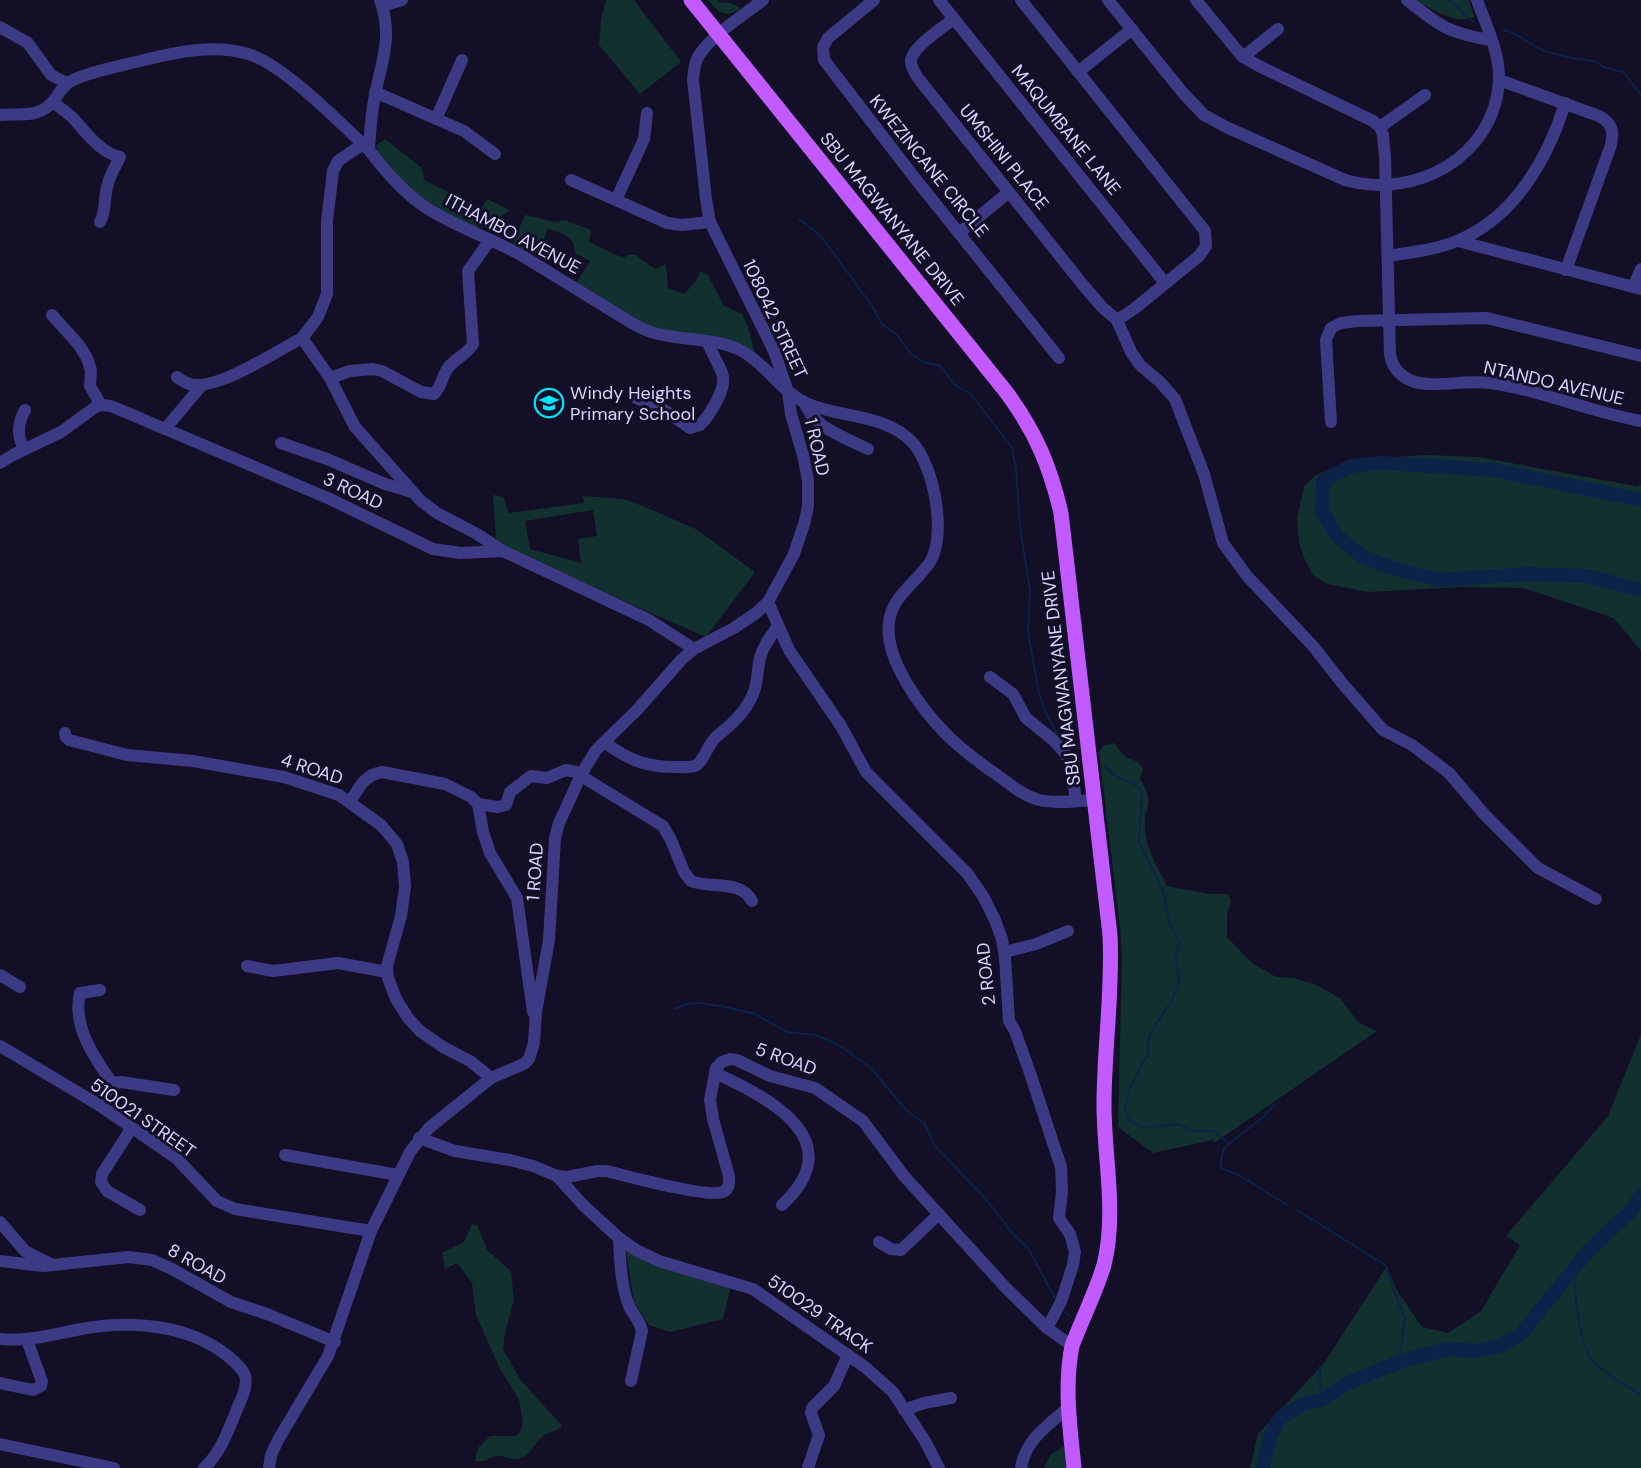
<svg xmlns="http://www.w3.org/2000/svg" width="1641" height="1468" font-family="'DM Sans',sans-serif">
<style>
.green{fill:#12302f;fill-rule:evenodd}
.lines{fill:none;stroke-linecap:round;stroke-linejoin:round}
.stream{stroke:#0c2248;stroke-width:2}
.river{stroke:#0c2248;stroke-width:14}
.minor{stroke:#3d3a85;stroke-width:12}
.major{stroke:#c25bff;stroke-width:15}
.labels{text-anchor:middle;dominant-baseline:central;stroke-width:6;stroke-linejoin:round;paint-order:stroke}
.street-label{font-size:18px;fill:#d9d4ff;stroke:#130f26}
.poi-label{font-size:18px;fill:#d9d4ff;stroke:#130f26;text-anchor:start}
</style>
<rect width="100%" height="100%" fill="#130f26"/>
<g class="green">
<polygon points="606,0 634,0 681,62 640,94 599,45 601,19"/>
<path d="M708,0h9l3,3 8,-1 14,6c-17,10 -21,7 -34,-8z"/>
<path d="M1415,0h54l5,17c-17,9 -43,-9 -59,-17z"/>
<polygon points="385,139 422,168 424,180 482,208 487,199 510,210 488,225 477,229 444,213 409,188 376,152 377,145"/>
<path d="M525,215l30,7 10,-2 26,10 -2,12 34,16 5,-3h8l19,14 11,-5 2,24 16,6 12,-13 4,-10 8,4 16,31 18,8 6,13 7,27 -57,-17 -52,-11 -70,-43 14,-22 -15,-8c0,-17 -12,-20 -27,-24l-6,16 -13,8 -17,-8z"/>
<polygon points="1425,455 1478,457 1636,486 1641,485 1641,651 1614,618 1523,588 1462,587 1368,592 1327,584 1313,575 1305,560 1299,543 1297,518 1304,486 1316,475 1354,460"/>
<path d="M493,495l10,2 6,16 75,-10 -1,-7 40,3 10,3 63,27 59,43 -49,65 -201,-88 -9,-9zM593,510l4,26 -19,3 3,24 -51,-14 -5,-28z"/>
<path d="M1114,743l11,14 13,5 5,6 -3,11c16,25 4,25 5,50 1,20 13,39 22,57l42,8h19l3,7 -4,15v21l25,26 24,14 18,1 22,7 24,13 19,25 18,8 -163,112 -1,-3 -60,13 -35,-26 4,-170 -2,-30 -21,-175 4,-6z"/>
<polygon points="1641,1034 1641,1468 1250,1468 1258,1434 1324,1363 1387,1266 1396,1289 1422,1327 1448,1333 1481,1311 1520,1245 1506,1236 1608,1116"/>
<path d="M472,1224l5,1 11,26 23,20 3,29 -9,33 -2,16 17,30 42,47c-5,7 -15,5 -21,12 -8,8 -14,23 -29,21 -5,-1 -9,-4 -14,-3 -11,1 -10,7 -23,5l3,-13 12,-12h26l5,-6 2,-8 -4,-22 -19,-31 -24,-54 -4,-32 -15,-20 -12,6 -3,-16 22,-11z"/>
<polygon points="626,1250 731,1286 723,1319 670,1332 649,1325 634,1302"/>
<polygon points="1064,1446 1068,1468 1044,1468 1051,1454"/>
</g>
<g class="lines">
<g class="stream">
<polyline points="1449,0 1473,22"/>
<path d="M1503,30c10,0 30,17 42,21 16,6 35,8 52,11l6,5 20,5 18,23"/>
<polyline points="799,219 820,235 873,307 882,324 897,335 910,353 923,362 940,366 955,385 971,394 1012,448 1016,468 1020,528 1030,590 1028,632 1039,693 1046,713 1057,734 1070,745"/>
<path d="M1104,766c5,5 11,11 17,13 9,4 16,3 21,14l-3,50 24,48 6,31 10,20 -3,15 3,26 -7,17 -21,32 -3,10 1,8 -2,7 -4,5 -14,29 -4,18 3,10 15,9 34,-4 16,7h21l15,13"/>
<polyline points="674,1009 687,1004 699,1003 726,1007 755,1014 787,1032 816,1035 830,1041 842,1047 871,1068 907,1111 925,1124 934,1145 986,1199 1012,1233 1028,1248 1056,1300"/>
<polyline points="1274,1105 1263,1117 1224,1148 1221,1160 1221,1168 1239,1175 1287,1205"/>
<polyline points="1297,1210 1385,1265 1405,1320 1400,1355 1402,1361"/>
<path d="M1573,1269c3,25 4,70 19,91 7,9 38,29 49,35"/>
<polyline points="1065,1312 1070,1316"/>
<polyline points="1320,1366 1321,1400"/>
</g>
<g class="river">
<polyline points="1641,500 1494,470 1383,463 1350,466 1323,481 1322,511 1337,536 1363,557 1392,568 1439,580 1529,574 1587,576 1641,590"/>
<polyline points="1263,1468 1270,1436 1281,1417 1304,1404 1321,1400 1348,1383 1402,1361 1448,1349 1476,1351 1499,1346 1520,1335 1589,1250 1631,1211 1641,1195"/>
</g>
<g class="minor">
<path d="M380,0c13,37 2,60 -5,95 -4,19 -5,36 -6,55 16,21 34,42 56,57 32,21 69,32 101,51 24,15 49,30 73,45 16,9 31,21 49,28 30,11 66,5 94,20 25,14 39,41 66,53 33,14 79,10 105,39 21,24 34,91 17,119 -13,20 -38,34 -41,60 -5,37 32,87 58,113 16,16 34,29 53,42 12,9 24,19 39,23 18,4 39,1 57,0"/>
<polyline points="874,0 828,38 823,47 824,60 914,177 1059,358"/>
<polyline points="939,0 1165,283"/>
<polyline points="1021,0 1205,231 1206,246 1199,256 1134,309 1117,320"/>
<path d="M1108,0l75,93 21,22 24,13 117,52c70,20 150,-23 154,-100 1,-27 -13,-55 -22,-80"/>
<path d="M1196,0l40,49 7,8 16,9 114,55 7,6 3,8 2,22 5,197c2,13 10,22 22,27 22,8 54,-2 78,2 51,7 100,29 151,38"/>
<path d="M1407,0c33,26 41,33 84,40"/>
<polyline points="382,6 402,0"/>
<path d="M954,19c-11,8 -41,28 -43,41 -1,6 4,13 7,18l165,207 19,22 15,13 14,32 9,13 20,17 15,17 29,75 19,69 24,33 66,70 29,37 41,47 29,15 37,28 35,41 54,54 58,31"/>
<polyline points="0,27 28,43 51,75 67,83"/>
<polyline points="1243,57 1278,29"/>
<polyline points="1078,72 1132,29"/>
<path d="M1499,80l100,36c13,7 15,15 12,29l-45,125"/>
<polyline points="375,92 464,131 495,154"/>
<path d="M53,102c6,5 13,10 19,15 13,14 28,36 48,40 -4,9 -10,17 -12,27 -5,14 -1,25 -8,38"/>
<path d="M0,115c21,-2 40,4 54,-15 6,-8 10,-16 19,-20 21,-10 48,-14 71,-20 33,-8 69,-16 104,-6 35,10 93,70 121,96"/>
<polyline points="436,119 462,60"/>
<polyline points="1380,127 1425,95"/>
<polyline points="571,180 667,223 682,225 710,222"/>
<polyline points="616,200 644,139 647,113"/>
<polyline points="959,233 1009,192"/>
<polyline points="1458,241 1641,289"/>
<path d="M1388,256c23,-4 47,-6 69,-15 57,-23 91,-82 108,-138"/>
<polyline points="1633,287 1641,269"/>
<polyline points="52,315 79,345 87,358 91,370 90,386 101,405"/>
<polyline points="302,338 330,378 355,427 421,501 437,513 477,534 503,551"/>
<path d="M177,377c5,4 10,7 17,8 29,2 81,-33 108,-47l16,-21 9,-23v-73l6,-50 5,-10 25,-17"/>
<path d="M330,378l20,-7 23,-2 9,2 39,21 13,2c8,-8 8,-18 14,-26 7,-10 19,-13 25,-24l-5,-73 22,-31"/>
<path d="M636,398l28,12 26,18 10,-3c10,-10 28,-38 22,-52 -4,-11 -11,-20 -14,-31"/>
<path d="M804,402c10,26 40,35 64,47"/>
<polyline points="1331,422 1326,340 1331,328 1341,323 1357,321 1487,318 1641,356"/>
<polyline points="165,429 202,385"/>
<polyline points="281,443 327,459 385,484 412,492"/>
<path d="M24,449c-7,-13 -7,-25 1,-39"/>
<polyline points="0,463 13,455 61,432 94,408 101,405 111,406 330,499 433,549 460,553 503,551 649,620 694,649"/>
<polyline points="768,602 789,650 841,726 866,772 967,873 983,896 995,920 1002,939 1005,958 1009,1021 1015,1031 1030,1073 1061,1167 1062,1192 1059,1218 1070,1234 1075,1252 1073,1265 1061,1302 1047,1328"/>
<polyline points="990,677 1013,694 1026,718 1052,739 1065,753 1071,765 1076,801"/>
<polyline points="65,733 66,737 69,740 127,755 193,761 284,777 339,795 381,825 397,844 403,862 404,873 405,887 401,916 387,966 388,978 396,999 408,1018 420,1031 443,1047 470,1061 491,1078"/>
<path d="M604,742c26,19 44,26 77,25 6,0 14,1 18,-4 7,-8 10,-20 18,-27 14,-11 29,-24 36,-42 5,-11 4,-24 7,-36 3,-12 11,-22 18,-32"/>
<path d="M581,776l82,50 8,14 13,32 7,9c20,8 49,-2 61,20"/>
<path d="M350,802c9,-14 14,-27 32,-30l63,12 26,13 7,7 5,28 7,21 27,45 16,114"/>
<polyline points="478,804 498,807 506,805 510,792 531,776 547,778 566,770 582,773"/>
<polyline points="1005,952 1036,944 1068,931"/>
<polyline points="247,966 273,971 338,963 387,972"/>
<polyline points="0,975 20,987"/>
<polyline points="0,1046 99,1105 176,1158 217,1201 235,1209 371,1231"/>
<path d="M715,1073c56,25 136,68 67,132"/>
<polyline points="112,1083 121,1082 174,1090"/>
<path d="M99,1105l13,-22c-18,-26 -40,-57 -32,-90l20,-3"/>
<polyline points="131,1129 102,1174 101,1182 107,1191 140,1210"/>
<path d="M419,1138l36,13 55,9 23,6 24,10 10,1 31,-6h9c19,5 101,27 116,21 7,-3 6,-10 6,-16l-16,-57 -3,-19 6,-32 6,-6 8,-3 7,1 33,16 45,12 48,33 41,55 102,112 41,40 25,18"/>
<polyline points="285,1155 398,1175"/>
<polyline points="557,1176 583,1205 619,1238 636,1250 659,1261 753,1289 865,1367 893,1392 925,1441 939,1468"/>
<polyline points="0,1222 25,1251 53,1265"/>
<path d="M619,1238c1,22 2,48 10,68 4,9 11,14 13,25l-11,50"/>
<polyline points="879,1242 891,1249 901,1250 939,1214"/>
<polyline points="0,1261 43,1266 129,1257 152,1260 172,1269 231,1302 267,1314 335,1342"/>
<path d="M0,1339c28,3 54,-5 81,-10 50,-9 108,-5 148,28 18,15 21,21 12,43 -10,22 -18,51 -37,68"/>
<polyline points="0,1383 33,1390 41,1386 42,1382 40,1376 27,1340"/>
<polyline points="904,1410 924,1403 951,1398"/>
<polyline points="0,1444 114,1468"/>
<path d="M269,1468l2,-13 7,-15 50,-84 43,-125 39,-79 19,-24 62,-50 33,-14 5,-5 5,-16 2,-31 13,-72 6,-102 4,-15 23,-50 14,-23 41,-40 45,-51 12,-10 40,-21 22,-15 12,-11 26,-48 11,-33 3,-15v-26l-5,-25 -12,-41 -3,-22 -14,-41 -64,-129 -4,-23 -13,-119c1,-8 1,-16 5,-23 12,-21 46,-42 65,-57"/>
<polyline points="808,1468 819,1435 811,1413 812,1408 834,1386 848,1355"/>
<path d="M1021,1468c4,-28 28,-44 47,-60"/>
</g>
<path class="major" d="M691,0l316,393c29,40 43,73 54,120l49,422c3,57 -6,113 -6,170 0,52 13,108 0,160 -8,27 -22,54 -32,81 -8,41 -2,81 2,122"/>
</g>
<defs>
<g id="school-ring" transform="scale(1.5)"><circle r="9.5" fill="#130f26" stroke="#00e5ff" stroke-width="1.5"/><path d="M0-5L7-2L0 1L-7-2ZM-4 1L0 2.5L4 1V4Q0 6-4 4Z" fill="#00e5ff"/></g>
</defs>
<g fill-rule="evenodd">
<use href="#school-ring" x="549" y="403"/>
</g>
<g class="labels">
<g class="street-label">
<text transform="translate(1066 130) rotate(51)">MAQUMBANE LANE</text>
<text transform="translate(1004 157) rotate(51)">UMSHINI PLACE</text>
<text transform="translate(929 166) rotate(51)">KWEZINCANE CIRCLE</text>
<text transform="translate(892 219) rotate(51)">SBU MAGWANYANE DRIVE</text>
<text transform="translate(513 234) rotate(28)">ITHAMBO AVENUE</text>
<text transform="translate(775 319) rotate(65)">108042 STREET</text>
<text transform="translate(1554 383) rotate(13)">NTANDO AVENUE</text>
<text transform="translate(817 447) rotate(77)">1 ROAD</text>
<text transform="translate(353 491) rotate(25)">3 ROAD</text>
<text transform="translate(1061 678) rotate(-97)">SBU MAGWANYANE DRIVE</text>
<text transform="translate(312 769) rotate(18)">4 ROAD</text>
<text transform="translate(535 872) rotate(-86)">1 ROAD</text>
<text transform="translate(986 974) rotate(-96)">2 ROAD</text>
<text transform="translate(786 1059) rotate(20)">5 ROAD</text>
<text transform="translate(143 1118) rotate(35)">510021 STREET</text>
<text transform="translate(197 1264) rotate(29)">8 ROAD</text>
<text transform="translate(820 1314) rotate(35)">510029 TRACK</text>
</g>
<g class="poi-label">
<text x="570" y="393">Windy Heights<tspan x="570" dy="21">Primary School</tspan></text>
</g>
</g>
</svg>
